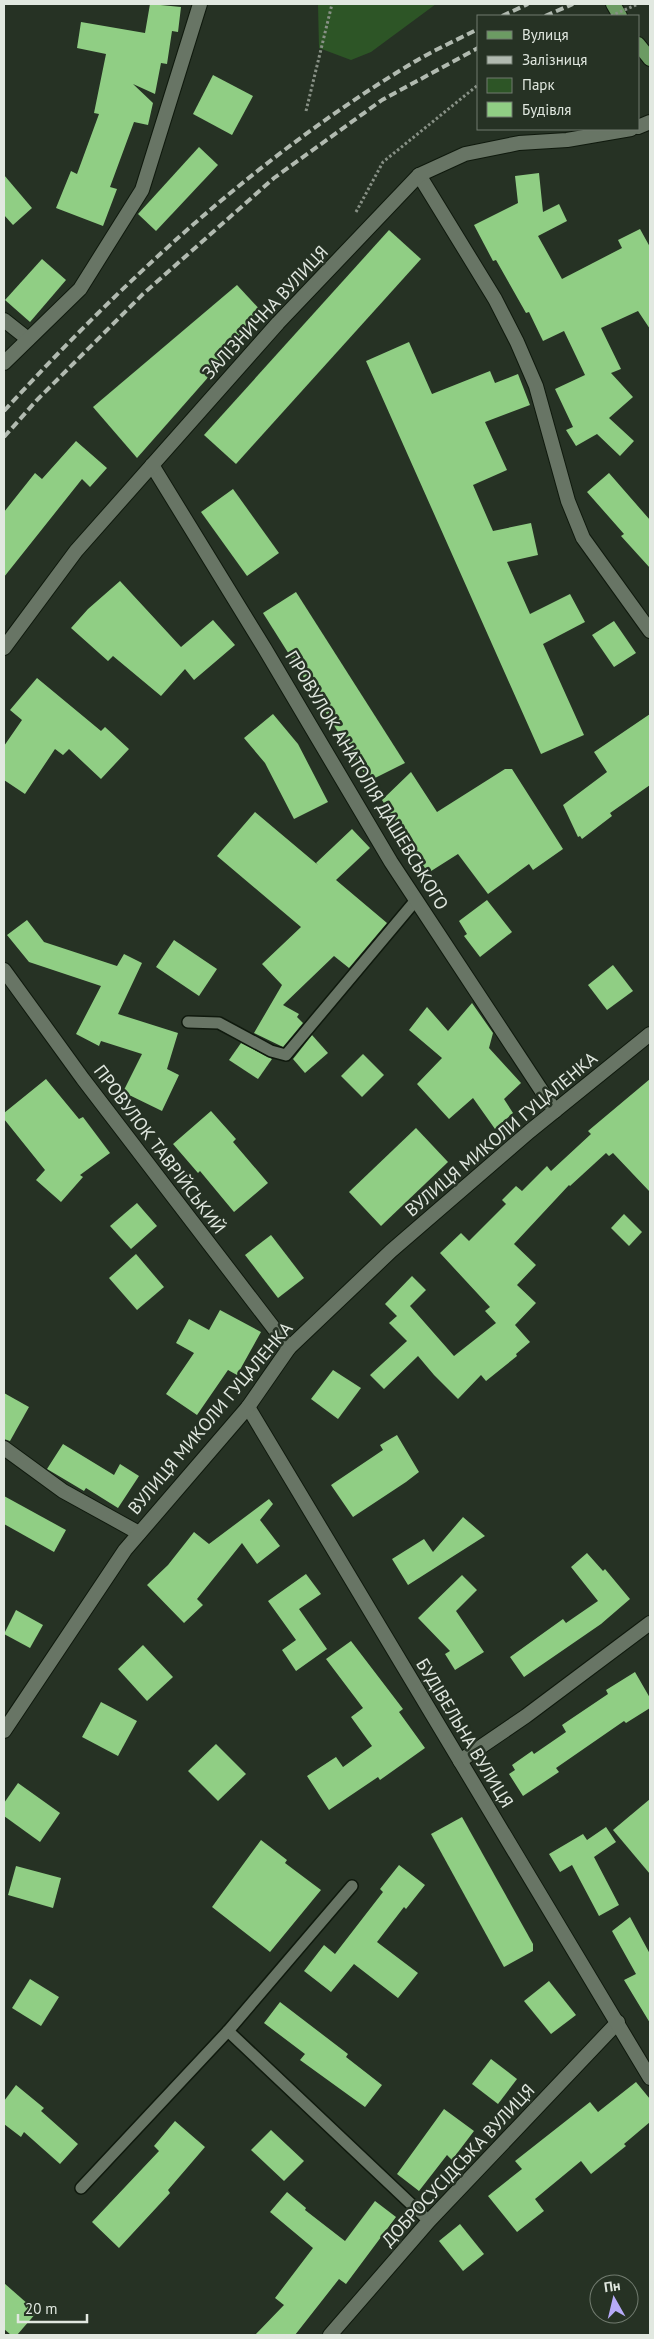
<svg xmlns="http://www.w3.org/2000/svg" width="654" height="2339" font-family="'PT Sans',sans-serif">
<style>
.green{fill:#2d5526}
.building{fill:#90ce84}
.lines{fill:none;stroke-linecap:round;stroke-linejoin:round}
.service-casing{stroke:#0f190d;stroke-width:14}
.minor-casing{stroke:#0f190d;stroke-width:16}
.tertiary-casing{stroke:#0f190d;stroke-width:16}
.primary-casing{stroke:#0f190d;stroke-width:16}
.path{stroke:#889186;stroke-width:3;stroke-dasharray:2.5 2.5;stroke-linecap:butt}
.service{stroke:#687565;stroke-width:11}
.minor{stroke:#687565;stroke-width:14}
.tertiary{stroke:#687565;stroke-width:14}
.primary{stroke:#6c9b63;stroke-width:14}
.rail{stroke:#b1bab0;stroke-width:4;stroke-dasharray:8 4;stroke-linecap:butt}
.path-bridge{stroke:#889186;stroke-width:3;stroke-dasharray:2.5 2.5;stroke-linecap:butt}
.labels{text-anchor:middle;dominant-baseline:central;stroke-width:5;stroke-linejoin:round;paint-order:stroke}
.street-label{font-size:18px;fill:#e1e8e0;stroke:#263224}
</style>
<rect width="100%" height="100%" fill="#263224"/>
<polygon class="green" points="318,4 436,4 371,52 351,60 319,48"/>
<g class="building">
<polygon points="150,4 181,7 178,32 172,31 167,64 161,63 155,94 133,84 153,103 148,125 134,122 110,187 117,189 103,226 56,208 71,171 77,174 99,114 94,113 106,54 77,48 81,22 145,33"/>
<polygon points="213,75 253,96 232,135 193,114"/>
<polygon points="199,147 218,165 156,231 138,214"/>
<polygon points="539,173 543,212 559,204 567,221 538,236 562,279 622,248 618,240 640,229 650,247 650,329 638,311 601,328 621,369 611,373 633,397 609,418 634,441 620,456 597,434 576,446 566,430 573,427 555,389 585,375 564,331 543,341 529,312 526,313 496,260 493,261 474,225 518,203 515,176"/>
<polygon points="4,175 32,208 13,225 4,215"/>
<polygon points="389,230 421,259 236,464 204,435"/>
<polygon points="42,259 66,280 30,322 5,300"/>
<polygon points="237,285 264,314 137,458 93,407"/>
<polygon points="409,342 432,394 490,371 495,383 518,374 530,405 485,422 507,470 473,485 493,531 531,523 538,555 507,562 530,614 570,594 585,622 543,644 584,735 541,754 366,361"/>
<polygon points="76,441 107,468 90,487 82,479 4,577 4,512 35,473 42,479"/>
<polygon points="609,473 650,520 650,568 621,536 624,534 587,492"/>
<polygon points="233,489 279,553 247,576 201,512"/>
<polygon points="120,581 181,647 213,620 235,645 194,680 185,669 161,696 113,656 108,661 71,628 88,609"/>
<polygon points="296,592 405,763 369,781 263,613"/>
<polygon points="614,621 636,653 614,667 592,635"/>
<polygon points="37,678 101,731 105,727 129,749 101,779 69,749 63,755 55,749 25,794 4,780 4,746 22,720 10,710"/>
<polygon points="273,714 298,744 328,802 294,819 265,763 244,738"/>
<polygon points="650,714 650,785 610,813 612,816 582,839 580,836 578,837 563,805 607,772 594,752"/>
<polygon points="505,769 512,769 563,849 533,870 529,864 488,894 458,854 428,873 382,800 411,772 437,812"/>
<polygon points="255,812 318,865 316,863 352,829 370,848 336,880 387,923 349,968 334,956 283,1005 299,1014 297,1017 303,1023 283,1047 254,1033 282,985 262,964 301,927 217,856"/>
<polygon points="487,900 512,932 480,957 464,936 467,934 459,921"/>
<polygon points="27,920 44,942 117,966 124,954 142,963 118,1014 178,1033 167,1069 179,1075 162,1111 123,1092 142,1054 101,1041 99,1046 76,1034 101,986 29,962 7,935"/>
<polygon points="174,940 217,969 199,996 156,967"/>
<polygon points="613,965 633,991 607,1010 588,985"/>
<polygon points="472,1003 493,1033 489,1048 521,1083 504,1099 513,1113 495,1129 473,1098 449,1119 417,1084 442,1058 409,1030 427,1007 448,1031"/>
<polygon points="312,1035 328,1053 305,1073 293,1059"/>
<polygon points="241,1043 272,1059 258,1079 229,1060"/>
<polygon points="363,1054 384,1075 362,1097 341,1076"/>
<polygon points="46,1079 79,1119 83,1117 110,1153 80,1175 83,1177 61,1202 36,1180 45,1170 4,1119 4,1113"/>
<polygon points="650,1079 650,1192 613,1153 609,1156 606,1153 570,1186 569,1185 514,1244 536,1265 517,1285 536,1303 515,1325 530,1342 516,1354 517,1356 486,1381 481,1375 458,1399 434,1375 418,1356 384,1389 370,1375 407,1341 389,1323 397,1316 385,1304 412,1276 426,1290 410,1306 454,1356 496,1323 485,1311 490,1307 440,1253 461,1233 469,1241 506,1204 502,1200 516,1186 522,1191 547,1166 551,1171 591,1134 588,1131"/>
<polygon points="211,1111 236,1139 233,1142 268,1183 234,1212 200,1171 198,1173 173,1144"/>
<polygon points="416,1128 448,1162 381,1226 349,1192"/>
<polygon points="137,1203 157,1226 131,1249 110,1226"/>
<polygon points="624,1214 642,1232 629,1246 611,1228"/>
<polygon points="271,1235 304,1278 278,1298 245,1255"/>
<polygon points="136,1254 164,1287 137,1310 109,1278"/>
<polygon points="220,1310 261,1332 237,1375 228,1370 197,1415 166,1394 194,1353 176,1343 189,1319 209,1330"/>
<polygon points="333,1370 361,1388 338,1419 311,1399"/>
<polygon points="4,1393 29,1407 10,1441 4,1439"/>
<polygon points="397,1435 419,1472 406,1482 353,1517 331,1485 383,1450 380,1445"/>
<polygon points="63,1444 114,1475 120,1464 139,1476 118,1508 86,1488 84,1491 47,1469"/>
<polygon points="4,1496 66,1530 54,1552 4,1524"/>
<polygon points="269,1499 273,1504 260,1520 280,1546 257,1564 242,1543 197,1599 203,1605 184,1623 147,1585 168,1565 194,1532 209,1544"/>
<polygon points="463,1517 485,1536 408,1585 392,1559 424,1539 433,1552"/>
<polygon points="587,1553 603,1571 605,1569 630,1599 601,1624 524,1677 510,1657 563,1619 566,1623 598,1601 571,1567"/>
<polygon points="306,1574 321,1594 299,1609 327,1649 296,1671 282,1650 296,1640 268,1601"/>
<polygon points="462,1575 477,1590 456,1611 484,1652 455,1670 445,1654 450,1651 418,1618"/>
<polygon points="16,1610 43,1625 30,1648 4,1634"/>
<polygon points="351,1641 403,1709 399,1712 425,1748 380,1780 378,1777 329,1810 307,1776 336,1757 343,1767 372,1746 351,1717 363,1708 326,1659"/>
<polygon points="143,1645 173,1677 147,1701 118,1669"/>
<polygon points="635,1672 650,1698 650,1708 626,1723 624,1721 556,1768 559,1772 523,1796 509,1774 515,1770 512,1765 532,1751 534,1754 566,1732 562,1725 608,1694 606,1690"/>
<polygon points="101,1702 137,1721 118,1756 82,1737"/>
<polygon points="216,1744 246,1774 218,1801 188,1771"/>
<polygon points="18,1783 60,1813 40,1842 4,1816 4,1803"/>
<polygon points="650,1799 650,1874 613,1830"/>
<polygon points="462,1817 533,1944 533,1951 504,1967 431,1834"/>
<polygon points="606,1827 616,1842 594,1857 619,1905 599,1916 572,1865 560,1872 549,1854 583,1834 587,1840"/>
<polygon points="261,1840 287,1860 285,1863 321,1890 270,1952 212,1907"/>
<polygon points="399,1865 425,1885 406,1909 404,1907 377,1942 418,1973 398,1998 354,1964 331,1992 304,1971 324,1945 335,1954 383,1892 380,1889"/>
<polygon points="16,1866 61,1878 53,1908 8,1895"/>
<polygon points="630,1917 650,1954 650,2023 624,1980 636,1974 612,1931"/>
<polygon points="30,1979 59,1997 41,2026 12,2008"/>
<polygon points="549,1981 576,2015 551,2034 524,2001"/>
<polygon points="280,2002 348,2054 346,2057 382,2085 365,2107 300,2060 305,2054 264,2023"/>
<polygon points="491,2059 517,2079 498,2104 472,2084"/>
<polygon points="636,2082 650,2099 650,2122 624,2144 626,2146 591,2174 581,2161 535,2199 544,2211 517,2232 488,2196 522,2169 515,2161 590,2102 598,2112"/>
<polygon points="16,2085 44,2108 41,2111 78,2144 60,2164 24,2132 21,2137 4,2124 4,2101"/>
<polygon points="444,2109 474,2131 452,2160 447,2155 419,2191 397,2174"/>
<polygon points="175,2121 205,2147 168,2190 170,2193 119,2248 92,2222 159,2151 154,2146"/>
<polygon points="271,2130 304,2161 284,2181 251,2150"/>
<polygon points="287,2192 306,2208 305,2210 345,2241 375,2201 396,2217 346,2284 339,2279 295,2335 255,2335 284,2305 275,2298 313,2248 270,2212"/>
<polygon points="460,2224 484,2254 463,2271 439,2241"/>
<polygon points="4,2283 37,2312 17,2335 11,2335 4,2329"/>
</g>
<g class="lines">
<g class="service-casing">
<g id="service">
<polyline points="188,1022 219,1023 271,1051 286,1055 416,900"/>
<polyline points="228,2031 429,2221"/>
<polyline points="81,2188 228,2031 352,1886"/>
</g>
</g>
<g class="minor-casing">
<g id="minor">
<polyline points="638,127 650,122"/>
<polyline points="419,175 495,299 517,342 536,386 568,501 583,538 650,631"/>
<polyline points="4,320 28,339"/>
<polyline points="4,363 80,289 142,190 200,4"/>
<polyline points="152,465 265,649 391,862 555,1111"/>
<polyline points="4,648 76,551 278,323 419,175 465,154 519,143 567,140 631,129"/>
<polyline points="4,970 83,1079 289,1348"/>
<polyline points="4,1448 63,1491 139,1533"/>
<polyline points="460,1761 526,1716 650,1623"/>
<polyline points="330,2335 429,2221 618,2022"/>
</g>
</g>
<g class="tertiary-casing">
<g id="tertiary">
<polyline points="248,1407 650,2078"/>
<polyline points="4,1731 125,1550 248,1407 289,1348 391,1251 530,1131 650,1034"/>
</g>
</g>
<g class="primary-casing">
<g id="primary">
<polyline points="613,4 620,16"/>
<polyline points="638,44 650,59"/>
</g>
</g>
<g class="path">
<polyline points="306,111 332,4"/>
<polyline points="356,212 383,162 478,85"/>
</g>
<use href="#service" class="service"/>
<use href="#minor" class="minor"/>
<use href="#tertiary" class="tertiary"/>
<use href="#primary" class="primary"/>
<g class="rail">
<polyline points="502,16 528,4"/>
<polyline points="545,16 573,4"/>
<path d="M4,411c121,-132 255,-256 410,-349 20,-12 43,-22 64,-33"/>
<polyline points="4,437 37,400 143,294 274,178 382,100 478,48"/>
</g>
<polyline class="path-bridge" points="611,16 638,4"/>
</g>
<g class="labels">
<g class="street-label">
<text transform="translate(265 312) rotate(-47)">ЗАЛІЗНИЧНА ВУЛИЦЯ</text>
<text transform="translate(367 780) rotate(59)">ПРОВУЛОК АНАТОЛІЯ ДАШЕВСЬКОГО</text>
<text transform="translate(501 1134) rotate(-40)">ВУЛИЦЯ МИКОЛИ ГУЦАЛЕНКА</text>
<text transform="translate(160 1149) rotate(53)">ПРОВУЛОК ТАВРІЙСЬКИЙ</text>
<text transform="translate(210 1418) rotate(-50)">ВУЛИЦЯ МИКОЛИ ГУЦАЛЕНКА</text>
<text transform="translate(465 1733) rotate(59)">БУДІВЕЛЬНА ВУЛИЦЯ</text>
<text transform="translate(458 2165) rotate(-47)">ДОБРОСУСІДСЬКА ВУЛИЦЯ</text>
</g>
</g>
<rect width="654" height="2339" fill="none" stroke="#e1e8e0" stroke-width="10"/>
<rect x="477" y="15" width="162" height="115" fill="#263224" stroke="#717b6f"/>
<rect x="487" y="31" width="25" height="8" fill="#6c9b63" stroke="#717b6f"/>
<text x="522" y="40" font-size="15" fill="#e1e8e0">Вулиця</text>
<rect x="487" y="56" width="25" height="8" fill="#b1bab0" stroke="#717b6f"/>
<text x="522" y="65" font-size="15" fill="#e1e8e0">Залізниця</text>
<rect x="487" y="78" width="25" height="15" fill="#2d5526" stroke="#717b6f"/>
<text x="522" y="90" font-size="15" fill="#e1e8e0">Парк</text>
<rect x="487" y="102" width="25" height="15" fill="#90ce84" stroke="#717b6f"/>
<text x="522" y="115" font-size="15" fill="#e1e8e0">Будівля</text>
<g transform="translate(614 2299) rotate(352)"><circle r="24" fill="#263224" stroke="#717b6f"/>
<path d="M0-4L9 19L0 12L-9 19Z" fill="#b7abf8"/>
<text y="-8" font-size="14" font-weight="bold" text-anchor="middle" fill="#e1e8e0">Пн</text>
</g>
<path d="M18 2314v8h69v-8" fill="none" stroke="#e1e8e0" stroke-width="2.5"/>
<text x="25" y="2314" font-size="15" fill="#e1e8e0" stroke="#263224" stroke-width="4" paint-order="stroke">20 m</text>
</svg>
